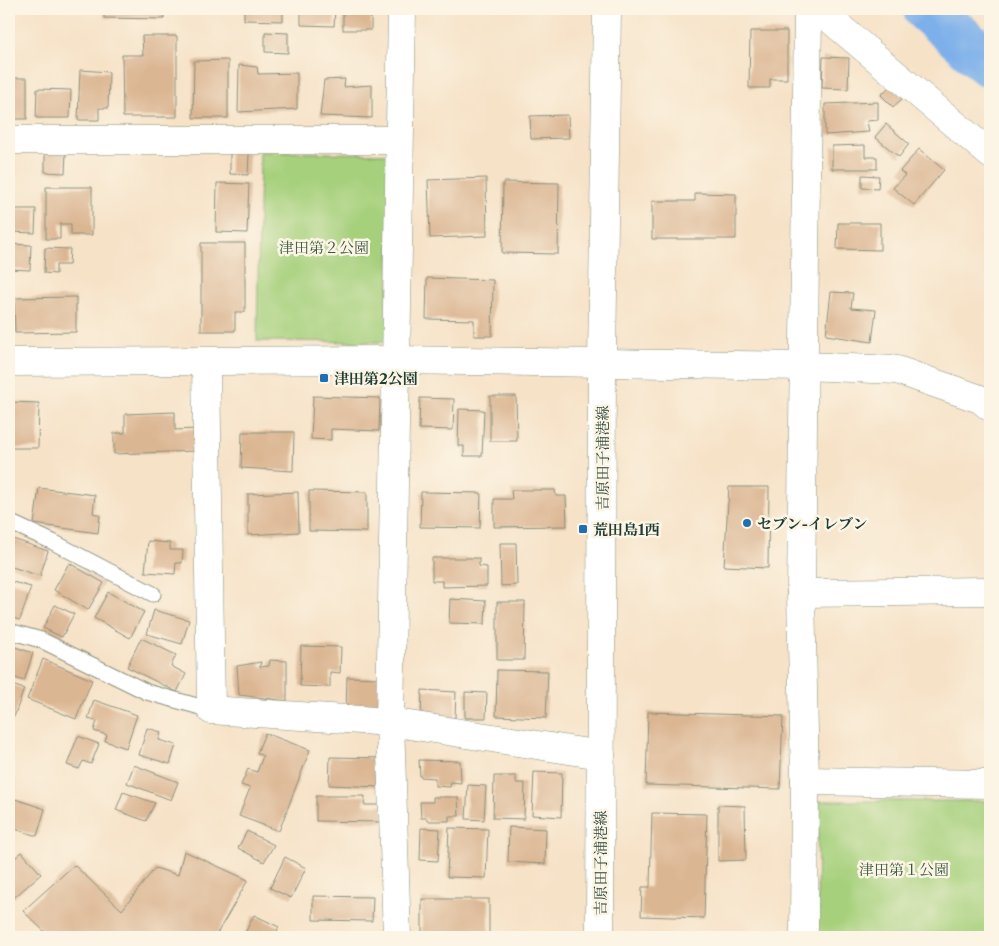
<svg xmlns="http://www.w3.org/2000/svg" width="999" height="946" font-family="'Libre Caslon Text','Noto Serif JP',serif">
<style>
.green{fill:#a6d07c;stroke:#628658}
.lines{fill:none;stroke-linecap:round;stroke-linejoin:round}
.river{stroke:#7db0ea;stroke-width:48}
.building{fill:#dbb693}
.lane-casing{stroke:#8a907e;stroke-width:17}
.street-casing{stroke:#8a907e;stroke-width:29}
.secondary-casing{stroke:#8a907e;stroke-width:29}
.lane{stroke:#fff;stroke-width:15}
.street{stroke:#fff;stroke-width:28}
.secondary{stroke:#fff;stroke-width:28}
.poi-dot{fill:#1f6fb2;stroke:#fcf5e5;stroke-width:2}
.labels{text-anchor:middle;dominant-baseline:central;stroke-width:5;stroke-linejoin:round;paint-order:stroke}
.park-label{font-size:15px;fill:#3a5a42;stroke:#fcf5e5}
.poi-label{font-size:15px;font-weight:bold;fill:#1f3d34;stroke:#fcf5e5;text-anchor:start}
.street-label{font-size:15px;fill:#1f3d34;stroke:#fcf5e5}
</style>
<rect width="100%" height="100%" fill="#fcf5e5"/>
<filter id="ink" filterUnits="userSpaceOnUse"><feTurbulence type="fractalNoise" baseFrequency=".02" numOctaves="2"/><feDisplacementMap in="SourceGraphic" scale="10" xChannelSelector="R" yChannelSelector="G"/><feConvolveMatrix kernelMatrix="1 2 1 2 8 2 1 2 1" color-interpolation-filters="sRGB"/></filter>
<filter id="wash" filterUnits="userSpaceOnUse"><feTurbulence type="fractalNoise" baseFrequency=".0096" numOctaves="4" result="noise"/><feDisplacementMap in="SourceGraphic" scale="20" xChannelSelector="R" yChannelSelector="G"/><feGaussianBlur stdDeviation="1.12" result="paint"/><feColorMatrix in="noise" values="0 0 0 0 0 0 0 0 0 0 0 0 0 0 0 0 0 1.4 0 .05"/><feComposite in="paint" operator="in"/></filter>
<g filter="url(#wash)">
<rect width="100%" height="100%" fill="#f6e2c7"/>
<g class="green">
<polygon points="260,152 391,154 388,342 257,341"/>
<polygon points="818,801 990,801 990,937 817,937"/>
</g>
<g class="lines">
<polyline class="river" points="927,9 990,64"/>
</g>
<g id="blocks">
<g class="building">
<polygon points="104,9 164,9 164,19 104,18"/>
<polygon points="244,9 283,9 283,21 244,20"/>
<polygon points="301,9 335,9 334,26 301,25"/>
<rect x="343" y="9" width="28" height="21"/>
<polygon points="750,31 787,31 787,79 770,79 770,88 749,88"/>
<polygon points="265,32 288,33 288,53 265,52"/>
<polygon points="142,36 177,36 177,117 123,117 122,55 143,55"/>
<polygon points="823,57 849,58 848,89 822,88"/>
<polygon points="228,60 228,118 193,118 194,61"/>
<polygon points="239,65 257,67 258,74 297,73 297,109 238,112"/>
<polygon points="80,70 109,72 108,108 99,108 99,120 78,120"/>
<rect x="9" y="78" width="18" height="41"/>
<polygon points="345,79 344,87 372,85 372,118 320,116 324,80"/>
<polygon points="893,83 905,96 893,107 881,95"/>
<polygon points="37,89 71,90 70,118 36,118"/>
<polygon points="878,102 878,120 867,121 869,132 825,135 825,104"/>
<polygon points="568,115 569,138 531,139 530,116"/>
<polygon points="886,124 909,144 899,157 875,137"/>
<polygon points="865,145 865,157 877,157 877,169 832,169 832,146"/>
<polygon points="919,149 944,170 914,205 893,188 905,175 900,171"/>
<polygon points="45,152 66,153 65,173 45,172"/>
<polygon points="230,153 249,153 248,175 230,174"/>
<polygon points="862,175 879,176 878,189 862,188"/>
<polygon points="486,178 487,236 430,238 428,180"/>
<polygon points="503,182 559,183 558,254 502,253"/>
<polygon points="217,183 249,184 247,233 216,232"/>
<polygon points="46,187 92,187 92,235 71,235 71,224 60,224 60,239 46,239"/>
<polygon points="695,193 736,194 736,239 652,239 652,201 695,201"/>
<polygon points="9,209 36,209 35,233 9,232"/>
<polygon points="838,223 880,223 880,250 837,249"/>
<polygon points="201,243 245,243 245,312 235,312 235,331 201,331"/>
<polygon points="9,244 31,245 30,270 9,269"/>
<polygon points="45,248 70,249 69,265 56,265 56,274 44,273"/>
<polygon points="427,278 493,280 492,336 474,336 474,320 426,319"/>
<polygon points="831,292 853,293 851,308 876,310 872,342 826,335"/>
<polygon points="76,297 76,332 15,333 14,298"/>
<polygon points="313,396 380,398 379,431 331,429 331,440 311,439"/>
<polygon points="490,396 516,396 517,441 490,441"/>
<polygon points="420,398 454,399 453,430 419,429"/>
<polygon points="9,402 39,403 38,448 9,448"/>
<polygon points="459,409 484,410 482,456 464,456 464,446 458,446"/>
<polygon points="175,412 175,430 196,429 196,451 114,454 114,433 125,433 125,414"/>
<polygon points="242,432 294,432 293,471 241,468"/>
<polygon points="729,487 769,487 768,568 724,566"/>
<polygon points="39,488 95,495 93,513 100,515 98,533 34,524"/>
<polygon points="511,490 555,490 556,496 566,496 567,526 494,527 494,499 512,499"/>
<polygon points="309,491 367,492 367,532 309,531"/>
<polygon points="298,492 299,532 248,535 248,494"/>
<polygon points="421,492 481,493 480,528 420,527"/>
<polygon points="10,538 48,551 40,576 9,566"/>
<polygon points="148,541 170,543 170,550 183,550 182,563 176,563 175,574 145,572"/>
<polygon points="500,543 516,543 517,585 501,586"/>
<polygon points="432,558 479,558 479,566 487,567 487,586 442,587 442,581 432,581"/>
<polygon points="69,563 104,583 88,610 54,590"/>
<polygon points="9,581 31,587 20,620 9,617"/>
<polygon points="108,592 144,612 130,638 94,618"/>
<polygon points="450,599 486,601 485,624 449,623"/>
<polygon points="497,602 525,602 524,660 497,660"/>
<polygon points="55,605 74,614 62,637 43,628"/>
<polygon points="154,610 189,620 182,644 147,634"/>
<polygon points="141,638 176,655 171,666 186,674 177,692 127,667"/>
<polygon points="9,645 33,653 24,681 9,676"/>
<polygon points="301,646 341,647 340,673 330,672 330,687 300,686"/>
<polygon points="43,659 92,680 76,719 27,699"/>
<polygon points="270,660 287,661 287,701 239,695 237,666 261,662 260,667 269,666"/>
<polygon points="497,670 548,671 546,718 496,716"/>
<polygon points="347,677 383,678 382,712 346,711"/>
<polygon points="9,684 24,689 14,717 9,715"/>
<polygon points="422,690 456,692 455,718 421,717"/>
<polygon points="465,692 487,693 486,718 465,718"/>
<polygon points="94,700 137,715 126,748 105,741 107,735 94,731 97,721 88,719"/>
<polygon points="648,712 783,716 780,789 646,785"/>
<polygon points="147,728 161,732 159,740 176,745 170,764 139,755"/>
<polygon points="265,733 310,750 279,831 239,816 250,788 241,785 248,769 257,772 263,756 257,753"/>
<polygon points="78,736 99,744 91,764 83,761 79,769 67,765"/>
<polygon points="330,757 382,758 381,787 329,785"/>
<polygon points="419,760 460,761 461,783 451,782 450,787 435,786 435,778 420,777"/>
<polygon points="134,765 178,782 171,800 127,783"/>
<polygon points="534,772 562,773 561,817 532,815"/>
<polygon points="494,776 516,776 516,783 525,783 524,819 493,818"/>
<polygon points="468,785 486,786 484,820 466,819"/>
<polygon points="123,792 155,803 146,821 116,810"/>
<polygon points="316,796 365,796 364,805 383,805 383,822 316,821"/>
<polygon points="9,797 45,809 37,836 9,827"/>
<polygon points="433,797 458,797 459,816 449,816 449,821 427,821 427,818 421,818 420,802 433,802"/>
<polygon points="718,805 745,806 746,860 718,861"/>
<polygon points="652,813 707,814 704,918 641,916 642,887 650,887"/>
<polygon points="509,827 546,829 545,864 508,862"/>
<polygon points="421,828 440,829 438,861 420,860"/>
<polygon points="449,828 488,829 486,878 447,877"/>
<polygon points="247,831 274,845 264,862 238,848"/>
<polygon points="184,851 248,880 215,937 50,937 23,911 74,865 122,910 155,868 178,875"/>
<polygon points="22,852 41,874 9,902 9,863"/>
<polygon points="285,857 306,868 291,898 270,888"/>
<polygon points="313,896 373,897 372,921 313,920"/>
<rect x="422" y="899" width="67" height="38"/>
<polygon points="254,915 279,927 274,937 243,937"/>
</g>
</g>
</g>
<g filter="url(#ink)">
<use href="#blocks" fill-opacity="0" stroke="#8a907e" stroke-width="1"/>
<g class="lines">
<g class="lane-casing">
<g id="lane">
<polyline points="9,522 53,542 153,594"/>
<polyline points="9,631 41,640 147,692 211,710"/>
</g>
</g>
<g class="street-casing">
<g id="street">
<polyline points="818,9 990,154"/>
<polyline points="9,140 398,140"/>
<polyline points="206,363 211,710 390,722 601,755"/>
<polyline points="801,593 990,591"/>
<polyline points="805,781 990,784"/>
<polyline points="397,937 390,722 402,9"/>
<polyline points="804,937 805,781 801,593 808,9"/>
</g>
</g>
<g class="secondary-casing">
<g id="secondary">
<polyline points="9,362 394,360 804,366 897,370 980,399 990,407"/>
<polyline points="600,937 602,363 607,9"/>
</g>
</g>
<use href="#lane" class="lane"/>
<use href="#street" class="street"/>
<use href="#secondary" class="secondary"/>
</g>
</g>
<g class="poi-dot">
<rect x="319" y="373" width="10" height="10" rx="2.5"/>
<circle cx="747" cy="523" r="5"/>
<rect x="578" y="524" width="10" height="10" rx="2.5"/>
</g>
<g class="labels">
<g class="park-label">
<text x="324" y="247">津田第２公園</text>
<text x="904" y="869">津田第１公園</text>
</g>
<g class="poi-label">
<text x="334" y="378">津田第2公園</text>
<text x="757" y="523">セブン-イレブン</text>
<text x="593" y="529">荒田島1西</text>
</g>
<g class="street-label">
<text transform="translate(602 458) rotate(-90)">吉原田子浦港線</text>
<text transform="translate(600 863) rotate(-90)">吉原田子浦港線</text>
</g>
</g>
<rect width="999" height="946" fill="none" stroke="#fcf5e5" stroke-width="30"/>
</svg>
